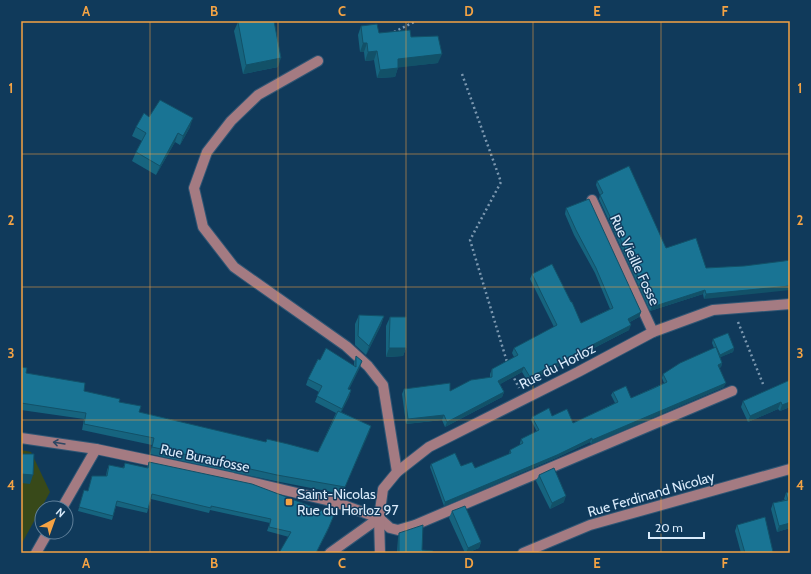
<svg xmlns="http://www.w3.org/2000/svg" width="811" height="574" font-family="Cabin,sans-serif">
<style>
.green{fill:#384919}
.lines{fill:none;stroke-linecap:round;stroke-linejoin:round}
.minor-casing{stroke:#305674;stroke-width:12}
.path{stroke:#7c98b0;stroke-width:2.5;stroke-dasharray:2 3;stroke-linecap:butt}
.minor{stroke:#a47b82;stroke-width:10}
.wall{fill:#16647f}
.shaded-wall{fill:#125168}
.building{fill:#197494;stroke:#125168}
.oneway{stroke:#2e4763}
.grid{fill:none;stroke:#f4a344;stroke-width:1;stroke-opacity:0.55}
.poi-dot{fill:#f4a344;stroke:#103a5b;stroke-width:1.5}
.labels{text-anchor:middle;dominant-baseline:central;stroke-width:3;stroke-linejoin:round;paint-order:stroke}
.street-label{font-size:14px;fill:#d9eafa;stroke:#103a5b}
.poi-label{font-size:14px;fill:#d9eafa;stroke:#103a5b;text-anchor:start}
.neatline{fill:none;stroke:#f4a344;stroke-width:1.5}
.grid-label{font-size:13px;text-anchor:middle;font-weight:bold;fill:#f4a344}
</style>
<rect width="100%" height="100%" fill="#103a5b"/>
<polygon class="green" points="21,450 31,452 50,492 21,545"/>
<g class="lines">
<g class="minor-casing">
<g id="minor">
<polyline points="318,61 258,95 231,121 207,152 194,188 203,227 234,267 346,346 368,366 383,385 397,472"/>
<polyline points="592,200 653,332"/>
<polyline points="21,438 96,449 233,478 335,502 379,518 390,528 398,530 415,525 732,391"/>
<polyline points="62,508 96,449"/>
<polyline points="36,553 48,532"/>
<polyline points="330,553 379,518"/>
<polyline points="380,553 379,518 383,489 397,472 429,447 578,372 653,332 713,310 790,304"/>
<polyline points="523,553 590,525 790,469"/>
</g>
</g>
<g class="path">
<polyline points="394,32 416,21"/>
<polyline points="462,74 501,182 470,240 507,362"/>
<polyline points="738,322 763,384"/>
<polyline points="512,374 519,388"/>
</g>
<use href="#minor" class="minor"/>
</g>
<g class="wall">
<polygon points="238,22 278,67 243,74 234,31"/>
<polygon points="361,26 379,33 411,37 438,63 398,67 395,77 377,78 374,60 365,61 364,52 360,52 358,35"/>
<polygon points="149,117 190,127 180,145 175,142 156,175 132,161 136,152 142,141 132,136 136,127"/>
<polygon points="597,181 666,248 706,268 744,266 704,299 703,294 650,311 599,199 600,195 596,185"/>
<polygon points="566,208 641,312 639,317 630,322 629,330 528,382 522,372 500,384 504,392 502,397 445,427 442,420 406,424 402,394 404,389 450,391 490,377 490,374 492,369 514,357 512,353 514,348 554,327 530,279 532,274 581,323 610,309 595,273 574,235 565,214"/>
<polygon points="359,315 384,316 381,325 366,355 355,345 355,324"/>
<polygon points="390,317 406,348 403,356 386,357 386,326"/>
<polygon points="713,339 734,348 733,352 720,357 722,363 721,367 719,368 724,387 591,444 590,442 556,458 444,506 430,467 431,464 461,466 475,468 509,454 510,450 520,445 520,443 521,439 537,432 531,420 532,417 552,416 573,423 615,403 611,395 613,392 631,398 664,383 662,378 663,374 714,348 712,343"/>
<polygon points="356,356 360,367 349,389 351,390 349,397 341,412 371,426 342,494 275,481 150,454 152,445 82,430 84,419 21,410 21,367 26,373 119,402 139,412 266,442 318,452 336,413 315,402 319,392 306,385 308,379 320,360 354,366 354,362"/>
<polygon points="790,380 790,407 780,411 778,409 748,422 741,407 743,401"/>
<polygon points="149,462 334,515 327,532 316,553 279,553 289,537 267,531 270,523 210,510 209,513 151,499 147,513 116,506 112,520 78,511 84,490 88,491 92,476 106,476 107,470 109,465 123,468 125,463 147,468"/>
<polygon points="539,475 564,502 550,509 536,481"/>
<polygon points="790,492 790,528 777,532 771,509 773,503 785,500 784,499 786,493"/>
<polygon points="452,511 481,542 479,548 467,553 465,553 449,518"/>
<polygon points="737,525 773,552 773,553 741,553 735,531"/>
<polygon points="399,533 422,550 433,553 397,553 398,538"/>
</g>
<g class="shaded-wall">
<polygon points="363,43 367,43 364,52 360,52"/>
<polygon points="377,51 374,60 365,61 368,52"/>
<polygon points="442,54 438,63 395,68 398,59"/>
<polygon points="281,58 278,67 243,74 246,65"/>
<polygon points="398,68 395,77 377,78 380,70"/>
<polygon points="193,118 190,127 180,145 183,136"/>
<polygon points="178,133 175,142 156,175 160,166"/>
<polygon points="790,286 790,290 704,299 706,294"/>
<polygon points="705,290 703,294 650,311 652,307"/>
<polygon points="641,312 639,317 626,324 628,319"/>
<polygon points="384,316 381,325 366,355 369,346"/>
<polygon points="631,325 629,330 528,382 530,377"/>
<polygon points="389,348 406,348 403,356 386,357"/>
<polygon points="734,348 733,352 719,358 720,355"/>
<polygon points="362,361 360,367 346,395 348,389"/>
<polygon points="722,363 721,367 716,369 718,365"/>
<polygon points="524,367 522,372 497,386 498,381"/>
<polygon points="726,383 724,387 591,444 592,440"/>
<polygon points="351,390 349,397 340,415 342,409"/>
<polygon points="504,392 502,397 445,427 447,422"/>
<polygon points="781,402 778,409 748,422 750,416"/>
<polygon points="790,402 790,407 780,411 782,405"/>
<polygon points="444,415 442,420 406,424 408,419"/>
<polygon points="371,426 369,433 342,494 345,487"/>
<polygon points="592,438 590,442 556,458 444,506 445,502"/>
<polygon points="21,474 33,475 30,484 21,483"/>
<polygon points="566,496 564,502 550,509 552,503"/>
<polygon points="790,523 790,528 777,532 779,526"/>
<polygon points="481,542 479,548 466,553 468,548"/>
</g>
<g class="building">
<polygon points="243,21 274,21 281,58 246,65 238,22"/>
<polygon points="377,24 379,33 410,30 411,37 438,36 442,54 398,59 398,68 380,70 377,51 368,52 367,43 363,43 361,26"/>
<polygon points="160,100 193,118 183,136 178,133 160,166 136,152 146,133 136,127 144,113 149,117"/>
<polygon points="629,166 666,248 696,238 706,268 744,266 784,261 790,260 790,286 706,294 705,290 652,307 600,195 603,193 597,181"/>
<polygon points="589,199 641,312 628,319 631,325 530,377 524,367 498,381 504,392 447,422 444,415 408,419 404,389 450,383 450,391 471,380 492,377 492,369 518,355 514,348 557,325 532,274 552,264 571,302 572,302 581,323 613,308 596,268 576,230 566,208"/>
<polygon points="359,315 384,316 369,346 358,336"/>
<polygon points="390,317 406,317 406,348 389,348"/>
<polygon points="728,333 734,348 720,355 713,339"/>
<polygon points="716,347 722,363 718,365 726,383 592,440 592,438 557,455 445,502 431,464 455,453 461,466 472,462 475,468 511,453 510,450 523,443 521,439 539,430 532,417 549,408 552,416 567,409 573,423 618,402 613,392 626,386 631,398 652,389 667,382 663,374 680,363"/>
<polygon points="326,348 356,367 356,356 362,361 348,389 351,390 342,409 317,396 322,386 308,379 318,359 320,360"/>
<polygon points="21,367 27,368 26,373 85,383 84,391 120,399 119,402 141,406 139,412 266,442 267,439 288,444 318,452 338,411 371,426 345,487 277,475 152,447 154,438 84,424 86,413 21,403"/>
<polygon points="790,380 790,402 782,405 781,402 750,416 743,401"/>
<polygon points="21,454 34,454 33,475 21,474"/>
<polygon points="149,462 252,484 334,515 329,527 316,553 279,553 291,532 269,527 271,519 211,506 211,508 152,494 148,509 117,501 113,516 79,507 84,490 88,491 92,476 107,476 109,465 124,468 125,463 148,468"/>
<polygon points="554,468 566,496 552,503 539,475"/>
<polygon points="790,492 790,523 779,526 773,503 788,500 786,493"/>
<polygon points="465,506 481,542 468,548 452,511"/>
<polygon points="765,517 773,552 768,553 745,553 737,525"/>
<polygon points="423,525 422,550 433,551 433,553 399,553 399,533"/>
</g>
<defs><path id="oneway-shaft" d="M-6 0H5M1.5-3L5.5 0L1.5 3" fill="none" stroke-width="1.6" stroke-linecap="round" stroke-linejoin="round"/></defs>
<use class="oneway" href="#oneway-shaft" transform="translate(59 443) rotate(-171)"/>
<path class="grid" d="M150,21v532M278,21v532M406,21v532M533,21v532M661,21v532M21,154h769M21,287h769M21,420h769"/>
<rect class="poi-dot" x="285" y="498" width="8" height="8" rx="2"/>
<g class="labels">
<g class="street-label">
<text transform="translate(635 260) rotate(65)">Rue Vieille Fosse</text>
<text transform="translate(557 366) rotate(-27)">Rue du Horloz</text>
<text transform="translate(205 458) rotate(12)">Rue Buraufosse</text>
<text transform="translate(651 494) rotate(-16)">Rue Ferdinand Nicolay</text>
</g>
<g class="poi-label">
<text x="297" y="494">Saint-Nicolas<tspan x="297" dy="16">Rue du Horloz 97</tspan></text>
</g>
</g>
<rect width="811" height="574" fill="none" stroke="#103a5b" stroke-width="44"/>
<g transform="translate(54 520) rotate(41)"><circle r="19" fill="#103a5b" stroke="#60809b"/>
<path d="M0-3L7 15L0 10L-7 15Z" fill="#f4a344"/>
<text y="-6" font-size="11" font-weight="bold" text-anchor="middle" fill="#d9eafa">N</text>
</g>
<path d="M649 532v6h55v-6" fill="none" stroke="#d9eafa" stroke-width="2"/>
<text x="655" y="532" font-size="12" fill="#d9eafa" stroke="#103a5b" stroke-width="3" paint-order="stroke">20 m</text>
<rect x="22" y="22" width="767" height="530" class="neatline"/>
<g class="grid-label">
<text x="86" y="16">A</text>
<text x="214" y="16">B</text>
<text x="342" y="16">C</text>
<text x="469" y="16">D</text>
<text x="597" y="16">E</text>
<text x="725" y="16">F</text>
<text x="11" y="93">1</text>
<text x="800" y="93">1</text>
<text x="11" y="225">2</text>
<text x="800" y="225">2</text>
<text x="11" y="358">3</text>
<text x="800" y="358">3</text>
<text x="11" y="490">4</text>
<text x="800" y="490">4</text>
<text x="86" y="568">A</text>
<text x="214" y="568">B</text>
<text x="342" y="568">C</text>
<text x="469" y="568">D</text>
<text x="597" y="568">E</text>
<text x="725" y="568">F</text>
</g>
</svg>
